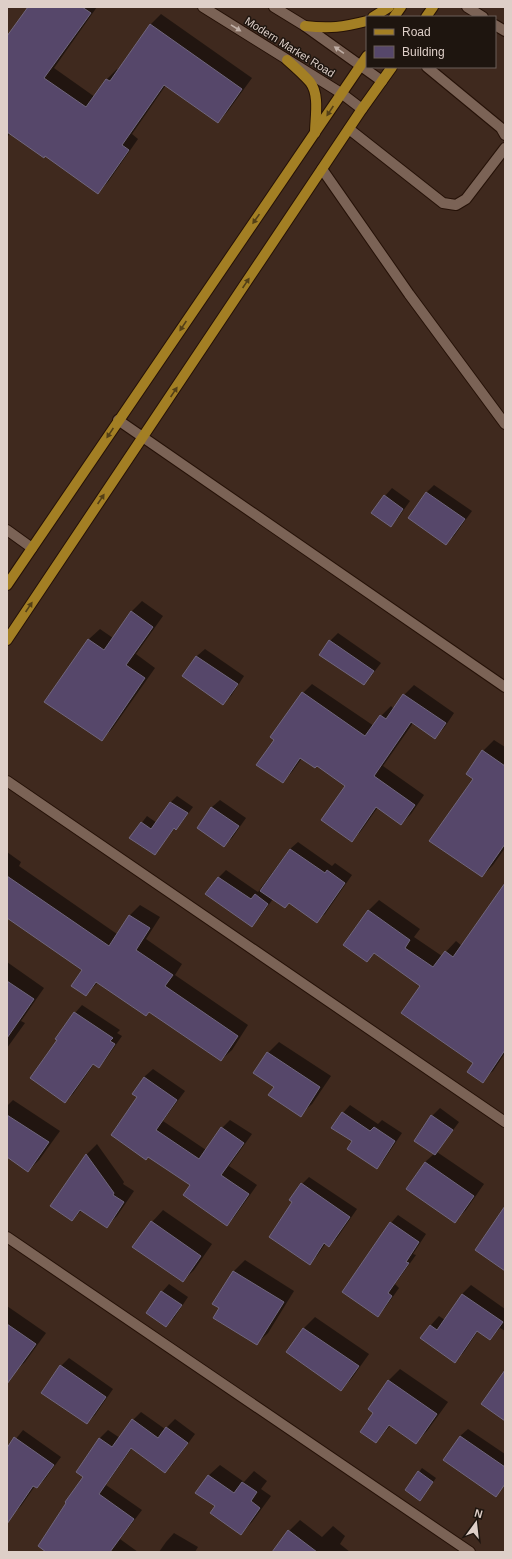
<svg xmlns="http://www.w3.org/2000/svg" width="512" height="1559" font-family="Helvetica,sans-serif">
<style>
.shadow{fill:#0007}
.building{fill:#56476a;stroke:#70667d}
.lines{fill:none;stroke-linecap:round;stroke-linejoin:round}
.minor-casing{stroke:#251107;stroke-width:12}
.major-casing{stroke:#251107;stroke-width:12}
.minor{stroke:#7b6356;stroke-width:10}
.major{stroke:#a37f24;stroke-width:10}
.oneway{fill:#c0afa6}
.oneway2{fill:#533f17}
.labels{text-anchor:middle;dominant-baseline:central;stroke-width:3;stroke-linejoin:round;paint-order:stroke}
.street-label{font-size:11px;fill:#decfc8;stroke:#1e150f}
</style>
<rect width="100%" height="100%" fill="#3f291e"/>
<g class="shadow">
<polygon points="29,7 97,7 54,68 95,97 107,79 117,69 119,70 151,24 161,14 252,78 228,111 218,122 166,85 132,134 138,139 108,182 98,192 45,155 10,133 7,138 7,38"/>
<polygon points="434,485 472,511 454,536 446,543 409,518 427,492"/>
<polygon points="392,488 410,501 398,518 391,525 385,496"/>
<polygon points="142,601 163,616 136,654 155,668 112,729 101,740 46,701 89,639 100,629 113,638 131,612"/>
<polygon points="338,633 381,663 371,676 363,684 321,654 330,641"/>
<polygon points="205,649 244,676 231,696 223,703 183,676 197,656"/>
<polygon points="312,684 374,726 381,716 391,706 394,709 404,695 414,685 454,713 444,728 435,737 413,723 383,766 424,795 411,814 401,824 378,807 361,831 352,841 346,785 317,765 302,758 292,772 282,782 275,740 303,693"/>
<polygon points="494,740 505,747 505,848 493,865 482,876 474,779 467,774 483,751"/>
<polygon points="177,796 193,807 182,822 176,828 175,828 154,854 131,837 147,816 157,823 171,802"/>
<polygon points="220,800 246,818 232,838 224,845 198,827 212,807"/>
<polygon points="298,842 332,866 335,863 352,875 325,914 317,921 289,902 273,899 259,918 252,925 207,894 219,877 226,870 258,892 290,849"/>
<polygon points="7,852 21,862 19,866 117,934 130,915 140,905 160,917 146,939 182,964 175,975 248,1025 232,1050 221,1060 149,1011 98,982 86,995 83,970 7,911"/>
<polygon points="505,888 505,1053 493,1071 482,1081 475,1063 422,985 375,952 367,961 344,944 369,910 379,900 420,929 414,937 442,956 456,941 462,946"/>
<polygon points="7,962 44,988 21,1021 25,1023 7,1048"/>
<polygon points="82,1005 120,1030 117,1033 122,1036 106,1059 99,1067 94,1064 73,1094 65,1102 75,1013"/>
<polygon points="279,1042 331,1076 312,1104 300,1115 275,1087 268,1053"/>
<polygon points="153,1069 185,1091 163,1121 206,1150 222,1128 230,1120 252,1134 229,1166 257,1185 235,1216 227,1225 191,1185 148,1156 139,1097 144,1077"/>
<polygon points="13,1100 60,1131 39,1160 28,1171 7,1156 7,1106"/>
<polygon points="350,1105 378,1124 382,1120 402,1133 384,1160 376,1168 353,1141 343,1113"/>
<polygon points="440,1108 459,1122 437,1152 484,1184 466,1210 455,1221 407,1188 425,1162 434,1154 432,1116"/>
<polygon points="97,1144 124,1182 123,1184 134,1191 117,1216 106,1227 82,1210 72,1220 52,1206 87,1154"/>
<polygon points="309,1177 357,1209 337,1238 329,1246 326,1243 317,1256 309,1263 293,1202 302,1184"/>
<polygon points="163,1210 212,1244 194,1270 183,1281 152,1222"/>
<polygon points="398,1215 426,1234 413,1254 416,1255 395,1284 399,1288 385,1308 377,1315 391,1223"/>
<polygon points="245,1260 294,1291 268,1333 256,1344 221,1308 234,1271"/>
<polygon points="169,1284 188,1297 174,1318 166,1326 162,1292"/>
<polygon points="471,1285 505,1309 505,1331 500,1328 490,1339 478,1331 464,1352 455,1361 422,1338 431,1325 439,1316 445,1320 462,1294"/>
<polygon points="7,1306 46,1333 25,1362 14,1373 7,1369"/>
<polygon points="315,1317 369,1354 352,1378 341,1390 287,1352 304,1328"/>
<polygon points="69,1358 113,1389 95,1415 87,1423 61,1366"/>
<polygon points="400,1369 448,1402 427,1431 416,1442 391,1425 376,1442 374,1413 369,1409 389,1380"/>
<polygon points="141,1412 165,1429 175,1419 195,1434 173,1464 165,1472 132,1448 106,1485 142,1510 120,1539 138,1552 48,1552 85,1476 77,1471 100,1438 108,1430 120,1438 133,1420"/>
<polygon points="468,1429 505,1454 505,1485 496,1495 460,1436"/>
<polygon points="23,1430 61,1457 45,1479 37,1487 35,1486 21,1506 13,1514 7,1509 7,1450"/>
<polygon points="220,1465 244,1482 254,1471 267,1481 261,1489 271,1496 252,1522 241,1534 216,1506 208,1476"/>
<polygon points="422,1468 436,1478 423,1496 419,1472"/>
<polygon points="300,1520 322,1537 333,1526 345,1536 340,1544 350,1552 272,1552 289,1531"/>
<polygon points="174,1533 198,1547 195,1552 159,1552 166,1542"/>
</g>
<g class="building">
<polygon points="28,7 82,7 91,13 44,78 86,107 106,79 110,81 150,24 242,89 218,123 164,85 122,145 129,150 98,194 45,156 44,158 7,132 7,36"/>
<polygon points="426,492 465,519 446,545 408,518"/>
<polygon points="384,495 403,509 391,527 371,513"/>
<polygon points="131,611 153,627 126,665 145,678 102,741 44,702 88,639 104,650"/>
<polygon points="329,640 374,671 364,685 319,655"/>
<polygon points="196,656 238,684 223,705 182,676"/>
<polygon points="302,692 365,736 380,715 386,719 403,694 446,723 435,739 411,722 374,776 415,805 401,825 376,807 352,842 321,820 345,786 317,766 315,768 300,758 283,783 256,765 274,740 270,737"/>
<polygon points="482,750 505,766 505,844 482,877 429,841 473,779 466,774"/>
<polygon points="170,802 188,813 176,830 174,828 155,855 129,838 141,822 151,829"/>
<polygon points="211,807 239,826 224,847 197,828"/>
<polygon points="290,849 325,873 327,870 345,883 317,923 289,903 285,908 260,891"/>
<polygon points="7,876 109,946 129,915 150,928 136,950 173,975 165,986 238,1036 221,1061 149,1012 146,1016 96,982 86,996 71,986 82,970 7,918"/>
<polygon points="218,877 251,899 255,894 268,904 252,927 205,894"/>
<polygon points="505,883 505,1050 483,1083 467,1072 473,1063 401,1013 420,986 374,953 367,962 343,945 368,910 410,940 405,948 433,967 445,951 453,957"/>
<polygon points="7,981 34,999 7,1038"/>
<polygon points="74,1012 113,1038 110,1041 115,1044 99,1068 93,1064 65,1103 30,1078 57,1040 55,1039"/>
<polygon points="267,1052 320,1087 301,1117 268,1095 274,1087 253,1073"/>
<polygon points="144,1077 177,1100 156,1130 199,1159 221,1127 244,1143 221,1175 249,1194 227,1226 183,1195 190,1185 148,1157 146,1160 111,1135 137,1097 132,1094"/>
<polygon points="342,1112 370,1131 374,1127 395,1141 377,1169 347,1149 352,1141 331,1128"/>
<polygon points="7,1115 49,1142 28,1172 7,1157"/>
<polygon points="431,1115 453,1130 435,1155 414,1141"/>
<polygon points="86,1154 114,1193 113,1195 124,1202 107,1228 80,1210 72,1221 50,1206"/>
<polygon points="425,1162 474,1196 455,1223 406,1189"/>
<polygon points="301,1183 350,1217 329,1247 324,1243 310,1265 269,1237 292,1202 289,1200"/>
<polygon points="505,1206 505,1271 475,1250"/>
<polygon points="151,1221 201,1256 183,1282 132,1247"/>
<polygon points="390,1222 419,1242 406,1262 409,1263 388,1293 392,1296 378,1317 342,1292"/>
<polygon points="233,1271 284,1302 257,1345 213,1318 219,1308 212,1304"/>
<polygon points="161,1291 182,1305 166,1327 146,1313"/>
<polygon points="462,1294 503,1322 490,1340 477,1331 455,1363 420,1338 430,1325 437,1330"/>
<polygon points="7,1324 36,1344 7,1384"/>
<polygon points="303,1328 359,1366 341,1391 286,1352"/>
<polygon points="60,1365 106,1397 87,1424 41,1393"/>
<polygon points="505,1370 505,1421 481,1404"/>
<polygon points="388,1380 437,1414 416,1444 389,1425 376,1443 360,1432 373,1413 368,1409"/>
<polygon points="132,1419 158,1438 166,1427 188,1443 165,1473 131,1448 99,1494 134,1519 110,1552 46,1552 38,1546 66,1503 65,1502 83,1477 76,1472 99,1438 112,1447"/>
<polygon points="460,1436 505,1467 505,1484 496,1497 443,1460"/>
<polygon points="14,1437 54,1465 37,1488 33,1486 7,1524 7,1448"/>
<polygon points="418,1471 433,1482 420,1501 405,1490"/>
<polygon points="208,1475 234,1493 242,1482 257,1492 251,1501 260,1508 241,1535 210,1513 215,1506 195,1493"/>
<polygon points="288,1530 317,1552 272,1552"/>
</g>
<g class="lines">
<g class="minor-casing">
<g id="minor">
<polyline points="203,7 341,93 362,109"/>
<polyline points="274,7 305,26 382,81"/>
<polyline points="467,7 483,17"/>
<polyline points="495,25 505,31"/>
<polyline points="427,67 501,128 505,135"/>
<polyline points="349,129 443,203 456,205 466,199 505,148"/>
<polyline points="322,169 409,294 505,424"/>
<polyline points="118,420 505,687"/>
<polyline points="7,530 32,548"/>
<polyline points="7,781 505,1122"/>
<polyline points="7,1237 470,1552"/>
</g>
</g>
<g class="major-casing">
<g id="major">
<polyline points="373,17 389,7"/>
<polyline points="394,17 401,7"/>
<polyline points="426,17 433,7"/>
<path d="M305,26c25,3 38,1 62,-5"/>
<path d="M287,60c8,7 16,14 23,22 10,13 5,36 5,51"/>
<polyline points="7,585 367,56"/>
<polyline points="7,640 362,109 392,67"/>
</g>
</g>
<use href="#minor" class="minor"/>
<use href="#major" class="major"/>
</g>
<defs><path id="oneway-solid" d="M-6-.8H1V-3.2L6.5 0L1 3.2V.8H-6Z"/></defs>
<g class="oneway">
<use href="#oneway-solid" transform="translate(236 28) rotate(32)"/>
<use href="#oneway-solid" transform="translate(339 50) rotate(-145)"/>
</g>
<g class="oneway2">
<use href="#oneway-solid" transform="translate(330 111) rotate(124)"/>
<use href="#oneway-solid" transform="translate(256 219) rotate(125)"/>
<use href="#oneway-solid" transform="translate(246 283) rotate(-56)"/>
<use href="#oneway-solid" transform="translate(183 326) rotate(124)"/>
<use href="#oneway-solid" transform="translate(174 392) rotate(-56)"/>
<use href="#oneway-solid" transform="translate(110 433) rotate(124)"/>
<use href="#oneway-solid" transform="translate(101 499) rotate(-56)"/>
<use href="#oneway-solid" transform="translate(29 607) rotate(-56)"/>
</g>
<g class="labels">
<g class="street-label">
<text transform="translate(290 47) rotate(32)">Modern Market Road</text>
</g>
</g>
<rect width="512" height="1559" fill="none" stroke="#decfc8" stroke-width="16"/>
<rect x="366" y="16" width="130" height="52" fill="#1e150f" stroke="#6b5f59"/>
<rect x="374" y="29" width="20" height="6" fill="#a37f24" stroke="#6b5f59"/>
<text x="402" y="36" font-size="12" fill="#decfc8">Road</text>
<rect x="374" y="46" width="20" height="12" fill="#56476a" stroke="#6b5f59"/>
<text x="402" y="56" font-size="12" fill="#decfc8">Building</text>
<g transform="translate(476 1523) rotate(15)" stroke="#1e150f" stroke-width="3" paint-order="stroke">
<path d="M0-3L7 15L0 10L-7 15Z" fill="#decfc8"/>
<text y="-6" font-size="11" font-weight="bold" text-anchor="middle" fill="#decfc8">N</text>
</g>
</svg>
